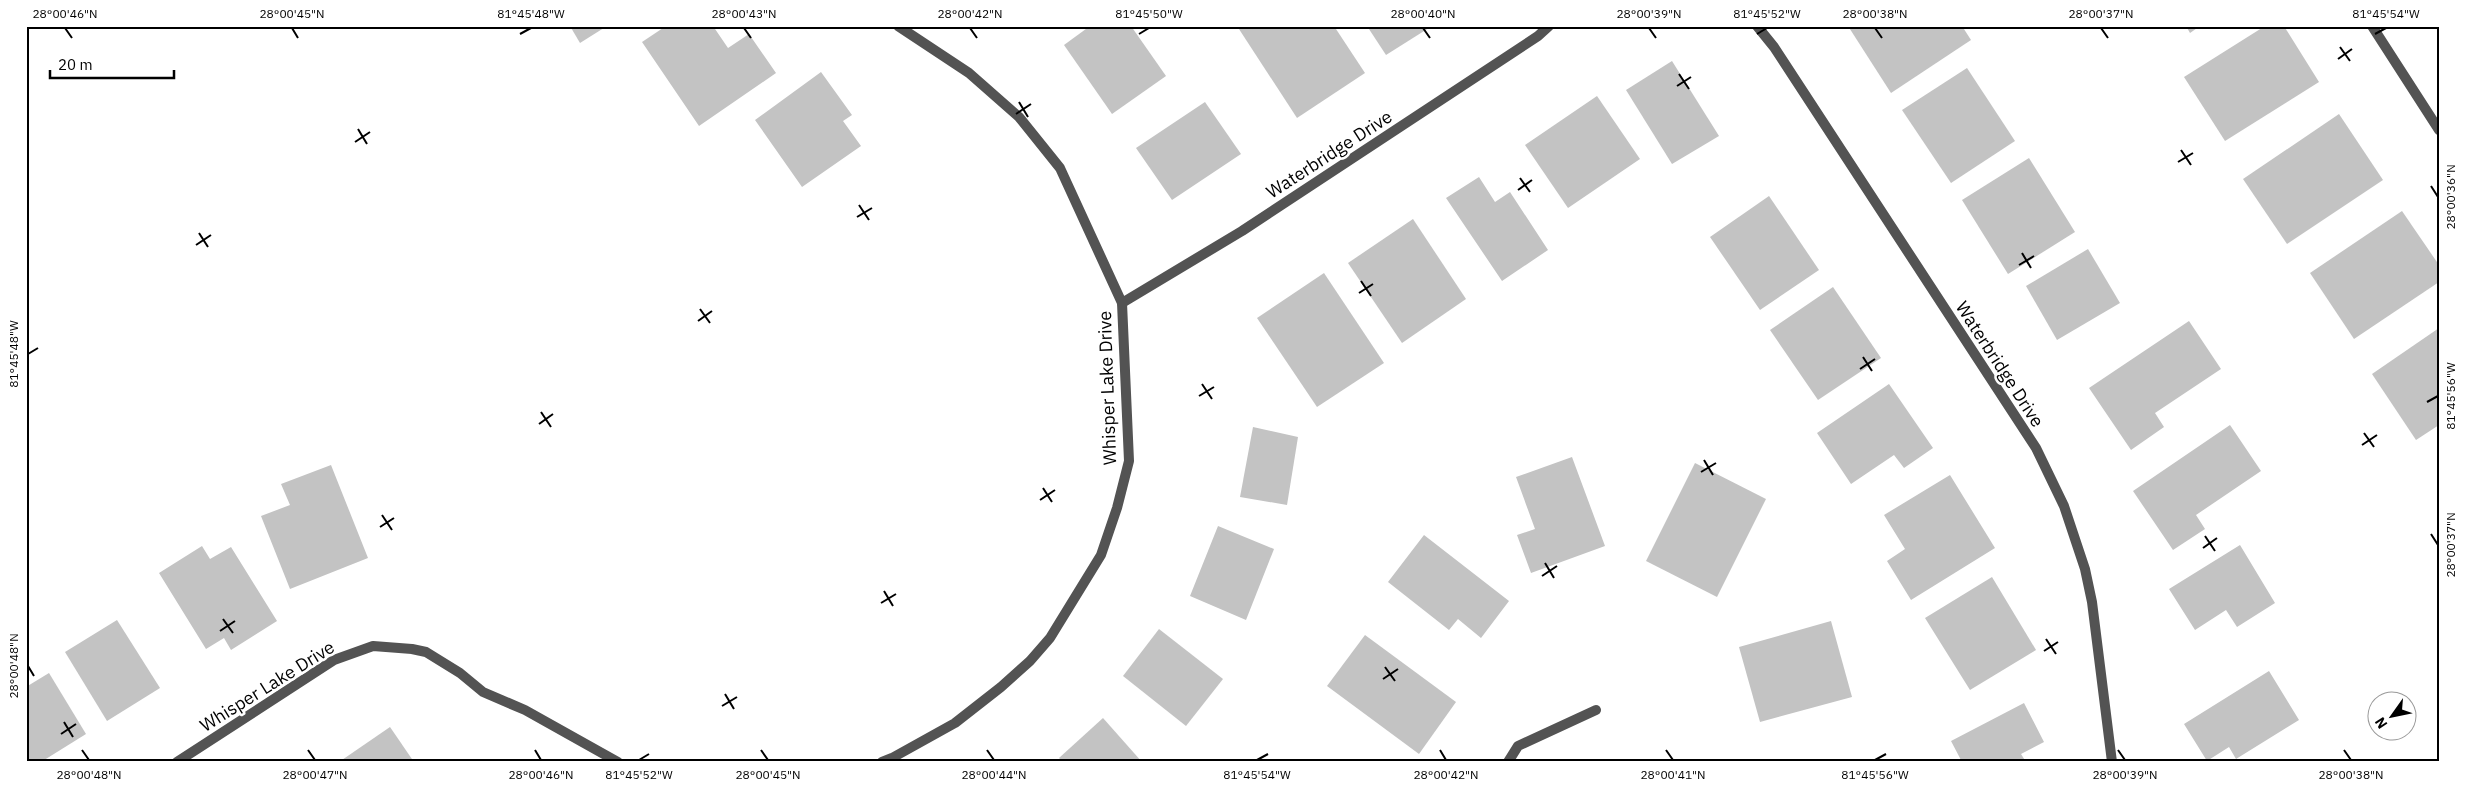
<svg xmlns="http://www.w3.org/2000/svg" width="2465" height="788" font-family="'IBM Plex Sans',sans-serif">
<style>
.building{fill:#c3c3c3}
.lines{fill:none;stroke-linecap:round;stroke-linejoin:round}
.minor{stroke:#535353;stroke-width:10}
.ticks{fill:none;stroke:#000;stroke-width:2}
.labels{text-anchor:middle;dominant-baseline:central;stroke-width:5;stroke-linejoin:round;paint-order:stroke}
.street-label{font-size:18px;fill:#000;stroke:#fff}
.neatline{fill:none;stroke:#000;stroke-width:2}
.ticks-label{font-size:12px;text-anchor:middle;fill:#000}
</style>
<rect width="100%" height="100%" fill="#fff"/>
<g class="building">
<polygon points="570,26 607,26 580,43"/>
<polygon points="666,26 713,26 728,48 749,34 776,73 699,126 642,42"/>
<polygon points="1090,26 1131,26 1166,76 1112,114 1064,45"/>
<polygon points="1237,26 1334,26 1365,73 1297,118"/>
<polygon points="1367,26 1432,26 1386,55"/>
<polygon points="1848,26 1962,26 1971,40 1891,93"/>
<polygon points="2186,26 2200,26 2190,33"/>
<polygon points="2265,26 2284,26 2319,82 2225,141 2184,77"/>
<polygon points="1672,61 1719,136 1672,164 1626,90"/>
<polygon points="1967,68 2015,141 1951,183 1902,110"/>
<polygon points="821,72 852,115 843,121 861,146 802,187 755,120"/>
<polygon points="1597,96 1640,159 1568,208 1525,145"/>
<polygon points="1205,102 1241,154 1172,200 1136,148"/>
<polygon points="2339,114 2383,180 2287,244 2243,179"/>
<polygon points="2029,158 2075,232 2008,274 1962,200"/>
<polygon points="1479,177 1495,202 1510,192 1548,250 1502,281 1446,198"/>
<polygon points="1769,196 1819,270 1760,310 1710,237"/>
<polygon points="2402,211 2439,265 2439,282 2354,339 2310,273"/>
<polygon points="1413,219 1466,299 1402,343 1348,263"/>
<polygon points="2088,249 2120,303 2057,340 2026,286"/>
<polygon points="1324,273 1384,363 1317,407 1257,318"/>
<polygon points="1833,287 1881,358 1818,400 1770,330"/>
<polygon points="2189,321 2221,369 2155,413 2164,427 2131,450 2089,388"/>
<polygon points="2439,328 2439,425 2416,440 2372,374"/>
<polygon points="1889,384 1933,448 1904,468 1894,455 1851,484 1817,433"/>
<polygon points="2230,425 2261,471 2196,515 2205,529 2173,550 2133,491"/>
<polygon points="1253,427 1298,437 1287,505 1240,497"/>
<polygon points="1572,457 1605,546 1531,573 1517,535 1535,529 1516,477"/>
<polygon points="1695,463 1766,499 1717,597 1646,561"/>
<polygon points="331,465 368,558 290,589 261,516 290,505 281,484"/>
<polygon points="1950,475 1995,548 1911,600 1887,561 1905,549 1884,515"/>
<polygon points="1218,526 1274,549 1246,620 1190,596"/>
<polygon points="1424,535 1509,601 1481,638 1458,619 1449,630 1388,582"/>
<polygon points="2240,545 2275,603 2237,627 2226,610 2195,630 2169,589"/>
<polygon points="202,546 210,559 231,547 277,621 231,650 224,638 206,649 159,573"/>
<polygon points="1992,577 2036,650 1970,690 1925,618"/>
<polygon points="117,620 160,688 107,721 65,652"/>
<polygon points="1831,621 1852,697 1760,722 1739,647"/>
<polygon points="1159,629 1223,679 1186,726 1123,676"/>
<polygon points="1365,635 1456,702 1419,754 1327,686"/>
<polygon points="2269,671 2299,720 2236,759 2229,747 2207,761 2184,724"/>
<polygon points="49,673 86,734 41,762 26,762 26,687"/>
<polygon points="2024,703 2044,742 2021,754 2026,762 1962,762 1951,741"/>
<polygon points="1103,718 1142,762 1063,762 1059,758"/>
<polygon points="390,727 414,762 339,762"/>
</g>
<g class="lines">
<g class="minor">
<polyline points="1757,26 1774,47 2036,448 2064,506 2085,569 2092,602 2112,762"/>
<polyline points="2372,26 2439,130"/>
<polyline points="1122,303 1242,231 1538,36 1549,26"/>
<polyline points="177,762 334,660 373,646 412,649 426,652 460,673 483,692 525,710 618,762"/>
<polyline points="882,762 892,758 955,723 1001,687 1030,661 1050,638 1101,555 1117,508 1129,461 1122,303 1060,168 1019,117 969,73 898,26"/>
<polyline points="1508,762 1518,746 1596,710"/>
</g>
</g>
<path class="ticks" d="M65,28l7,10M292,28l6,10M744,28l7,10M970,28l7,10M1423,28l7,10M1649,28l7,10M1875,28l7,10M2101,28l7,10M520,34l11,-6M1139,34l10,-6M1757,34l10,-6M2375,34l11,-6M2340,47l10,14M2338,59l14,-10M1679,74l10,15M1677,86l14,-9M1019,102l9,15M1016,114l15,-10M358,129l9,15M355,142l15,-10M2181,150l10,15M2178,162l15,-9M1520,178l10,14M2431,186l7,11M1518,190l14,-10M859,205l10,15M857,217l15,-9M199,233l9,14M196,245l15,-10M2022,253l9,15M2019,265l15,-9M1361,281l10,15M1359,293l14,-9M700,309l10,14M698,321l14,-10M28,354l10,-6M1863,357l9,14M1860,369l15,-10M1202,384l10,15M1199,396l15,-9M2427,402l11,-6M541,412l10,15M539,424l14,-10M2364,433l10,14M2362,445l15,-10M1704,460l9,15M1701,472l15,-9M1043,488l9,14M1040,500l15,-10M382,515l10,15M380,527l14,-9M2431,534l7,11M2205,536l10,15M2203,548l14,-10M1545,563l9,15M1542,576l15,-10M884,591l9,15M881,603l15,-9M223,619l10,14M220,631l15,-10M2046,639l10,15M2044,651l14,-9M28,666l6,10M1385,667l10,14M1383,679l15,-10M725,694l9,15M722,706l15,-9M64,722l9,15M61,734l15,-10M82,750l7,10M308,750l7,10M535,750l6,10M761,750l7,10M987,750l7,10M1440,750l6,10M1666,750l7,10M2118,750l7,10M2344,750l7,10M639,760l10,-6M1257,760l11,-6M1875,760l11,-6"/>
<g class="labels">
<g class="street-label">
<text transform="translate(1329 154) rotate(-33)">Waterbridge Drive</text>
<text transform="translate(2000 364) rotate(57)">Waterbridge Drive</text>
<text transform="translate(1107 388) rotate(-92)">Whisper Lake Drive</text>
<text transform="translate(267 686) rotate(-32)">Whisper Lake Drive</text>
</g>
</g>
<rect width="2465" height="788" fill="none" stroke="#ffffff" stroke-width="55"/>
<g transform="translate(2392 716) rotate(237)"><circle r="24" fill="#ffffff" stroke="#999999"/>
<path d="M0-4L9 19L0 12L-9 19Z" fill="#000000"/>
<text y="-8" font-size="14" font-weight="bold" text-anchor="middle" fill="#000000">N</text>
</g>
<path d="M50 70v8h124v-8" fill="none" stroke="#000000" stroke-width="2.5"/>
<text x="58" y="70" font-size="15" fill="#000000" stroke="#ffffff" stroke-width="4" paint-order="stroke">20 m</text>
<rect x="28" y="28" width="2410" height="732" class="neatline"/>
<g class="ticks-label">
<text x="65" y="18">28°00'46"N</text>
<text x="292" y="18">28°00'45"N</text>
<text x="531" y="18">81°45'48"W</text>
<text x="744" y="18">28°00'43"N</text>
<text x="970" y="18">28°00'42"N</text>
<text x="1149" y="18">81°45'50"W</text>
<text x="1423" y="18">28°00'40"N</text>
<text x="1649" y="18">28°00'39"N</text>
<text x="1767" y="18">81°45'52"W</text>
<text x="1875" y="18">28°00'38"N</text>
<text x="2101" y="18">28°00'37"N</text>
<text x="2386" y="18">81°45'54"W</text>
<text transform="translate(2451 197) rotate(-90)" y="4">28°00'36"N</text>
<text transform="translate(14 354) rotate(-90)" y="4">81°45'48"W</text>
<text transform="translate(2451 396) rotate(-90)" y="4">81°45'56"W</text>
<text transform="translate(2451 545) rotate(-90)" y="4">28°00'37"N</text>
<text transform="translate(14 666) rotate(-90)" y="4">28°00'48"N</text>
<text x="89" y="779">28°00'48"N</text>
<text x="315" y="779">28°00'47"N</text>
<text x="541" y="779">28°00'46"N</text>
<text x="639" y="779">81°45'52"W</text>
<text x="768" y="779">28°00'45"N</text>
<text x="994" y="779">28°00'44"N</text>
<text x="1257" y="779">81°45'54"W</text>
<text x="1446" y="779">28°00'42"N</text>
<text x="1673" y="779">28°00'41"N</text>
<text x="1875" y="779">81°45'56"W</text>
<text x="2125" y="779">28°00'39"N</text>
<text x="2351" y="779">28°00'38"N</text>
</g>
</svg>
